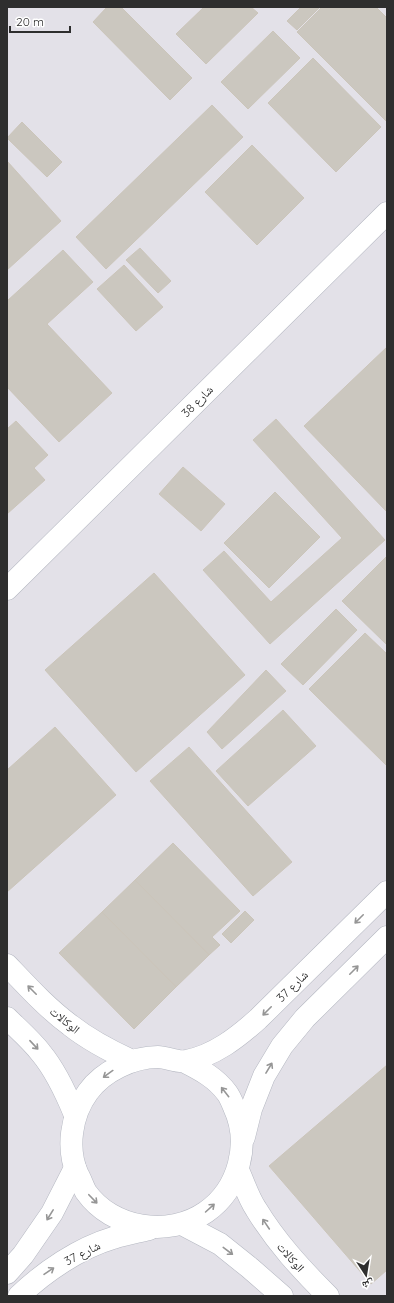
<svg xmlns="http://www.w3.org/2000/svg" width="394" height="1303" font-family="Quicksand,'Noto Naskh Arabic',sans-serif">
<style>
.industrial{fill:#e3e1e8}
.building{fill:#cbc7bf;stroke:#cbc5ba}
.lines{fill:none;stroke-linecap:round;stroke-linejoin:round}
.minor-casing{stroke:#b4b7c1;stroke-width:23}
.minor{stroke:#fff;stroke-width:22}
.oneway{stroke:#969696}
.labels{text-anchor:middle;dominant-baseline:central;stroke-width:3;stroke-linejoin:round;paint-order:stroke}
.street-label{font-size:12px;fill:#2e2e2e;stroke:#fff}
</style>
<rect width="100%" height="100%" fill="#efe9e1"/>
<rect class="industrial" x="7" y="7" width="380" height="1289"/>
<g class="building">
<polygon points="107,7 121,7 192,78 170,100 93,22"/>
<polygon points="204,7 251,7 258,13 206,64 176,34"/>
<polygon points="301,7 320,7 297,30 287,21"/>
<polygon points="322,7 376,7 387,18 387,122 297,32"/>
<polygon points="273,31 300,58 248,109 221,82"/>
<polygon points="313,58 381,127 336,172 268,103"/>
<polygon points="212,105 243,137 106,269 76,237"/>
<polygon points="22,122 62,162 47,177 7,138"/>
<polygon points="252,145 304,198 257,245 205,192"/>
<polygon points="7,161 61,221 7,270"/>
<polygon points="140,248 171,281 158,293 126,260"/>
<polygon points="63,250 93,282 47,324 112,393 59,442 7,387 7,301"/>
<polygon points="124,265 163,307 136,331 97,289"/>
<polygon points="387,347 387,512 304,426"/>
<polygon points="276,419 385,540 270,644 203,570 224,551 271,602 342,538 253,440"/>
<polygon points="16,421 48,455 34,468 45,480 7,514 7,429"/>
<polygon points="183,467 225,504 201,531 159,494"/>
<polygon points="275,492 320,537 269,588 224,543"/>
<polygon points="387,556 387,645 342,601"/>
<polygon points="154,573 245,675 136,772 45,670"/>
<polygon points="336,609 357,630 303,685 281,664"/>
<polygon points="365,633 387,654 387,766 309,689"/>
<polygon points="266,670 286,691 222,749 207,732"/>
<polygon points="283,710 316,746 248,806 216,771"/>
<polygon points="55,727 116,795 7,892 7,770"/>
<polygon points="189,747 292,862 253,896 150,781"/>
<polygon points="173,843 240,911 212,937 220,945 209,955 135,880"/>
<polygon points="135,880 209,955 176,987 102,912"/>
<polygon points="245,911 254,920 231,943 222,934"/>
<polygon points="102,912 176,987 134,1029 59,953"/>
<polygon points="387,1065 387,1270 371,1284 269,1166"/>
</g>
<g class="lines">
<g class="minor-casing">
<g id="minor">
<polyline points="7,589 387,213"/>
<path d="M7,965c20,21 40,43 63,60 19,15 40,26 62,36"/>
<path d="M7,1018c11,11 24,22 34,35 15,18 25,40 34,62"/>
<path d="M185,1062c16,8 31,16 42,31 3,4 5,9 7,14 17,36 5,82 -28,105 -37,26 -94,17 -120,-20 -3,-5 -5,-12 -8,-17 -12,-26 -7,-60 10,-83 15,-21 45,-35 70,-35 9,0 19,6 28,4 28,-5 52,-24 72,-42l129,-127"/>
<polyline points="244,1137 251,1109 264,1076 282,1046 305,1018 387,937"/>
<path d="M238,1170c6,13 10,27 18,39 20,33 45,60 72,87"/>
<polyline points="182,1224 220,1244 250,1268 282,1296"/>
<polyline points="7,1273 23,1255 52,1213 75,1168"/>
<path d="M19,1296c25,-24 60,-48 94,-58 12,-4 24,-6 36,-9"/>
</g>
</g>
<use href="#minor" class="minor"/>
</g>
<defs><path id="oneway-shaft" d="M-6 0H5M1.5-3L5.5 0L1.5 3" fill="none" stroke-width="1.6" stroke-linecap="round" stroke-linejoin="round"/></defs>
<g class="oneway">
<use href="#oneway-shaft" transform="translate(359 919) rotate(135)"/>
<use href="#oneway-shaft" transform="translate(354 970) rotate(-45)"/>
<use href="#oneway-shaft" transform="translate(32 990) rotate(-135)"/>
<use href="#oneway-shaft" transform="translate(267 1011) rotate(135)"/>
<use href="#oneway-shaft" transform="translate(34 1045) rotate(47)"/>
<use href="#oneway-shaft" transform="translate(269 1068) rotate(-59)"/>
<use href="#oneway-shaft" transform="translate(108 1074) rotate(144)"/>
<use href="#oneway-shaft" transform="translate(225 1092) rotate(-128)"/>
<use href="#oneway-shaft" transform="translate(93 1199) rotate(46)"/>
<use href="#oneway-shaft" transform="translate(210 1208) rotate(-42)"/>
<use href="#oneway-shaft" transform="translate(50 1215) rotate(122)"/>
<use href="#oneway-shaft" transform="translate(266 1224) rotate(-124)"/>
<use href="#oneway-shaft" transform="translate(228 1251) rotate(37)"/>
<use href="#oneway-shaft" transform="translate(49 1271) rotate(-34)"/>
</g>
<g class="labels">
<g class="street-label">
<text transform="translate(197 401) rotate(-45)">شارع 38</text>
<text transform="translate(292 986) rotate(-45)">شارع 37</text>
<text transform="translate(65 1020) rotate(39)">الوكالات</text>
<text transform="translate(82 1253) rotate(-27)">شارع 37</text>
<text transform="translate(291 1257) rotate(49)">الوكالات</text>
</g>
</g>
<rect width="394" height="1303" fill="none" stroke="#2e2e2e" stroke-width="16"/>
<g transform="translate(366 1275) rotate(168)" stroke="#ffffff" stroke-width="3" paint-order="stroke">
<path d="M0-3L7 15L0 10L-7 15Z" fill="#2e2e2e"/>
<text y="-6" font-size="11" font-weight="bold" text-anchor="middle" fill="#2e2e2e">ش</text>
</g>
<path d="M10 26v6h60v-6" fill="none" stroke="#2e2e2e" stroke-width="2"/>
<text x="16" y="26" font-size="12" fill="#2e2e2e" stroke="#ffffff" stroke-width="3" paint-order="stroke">20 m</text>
</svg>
